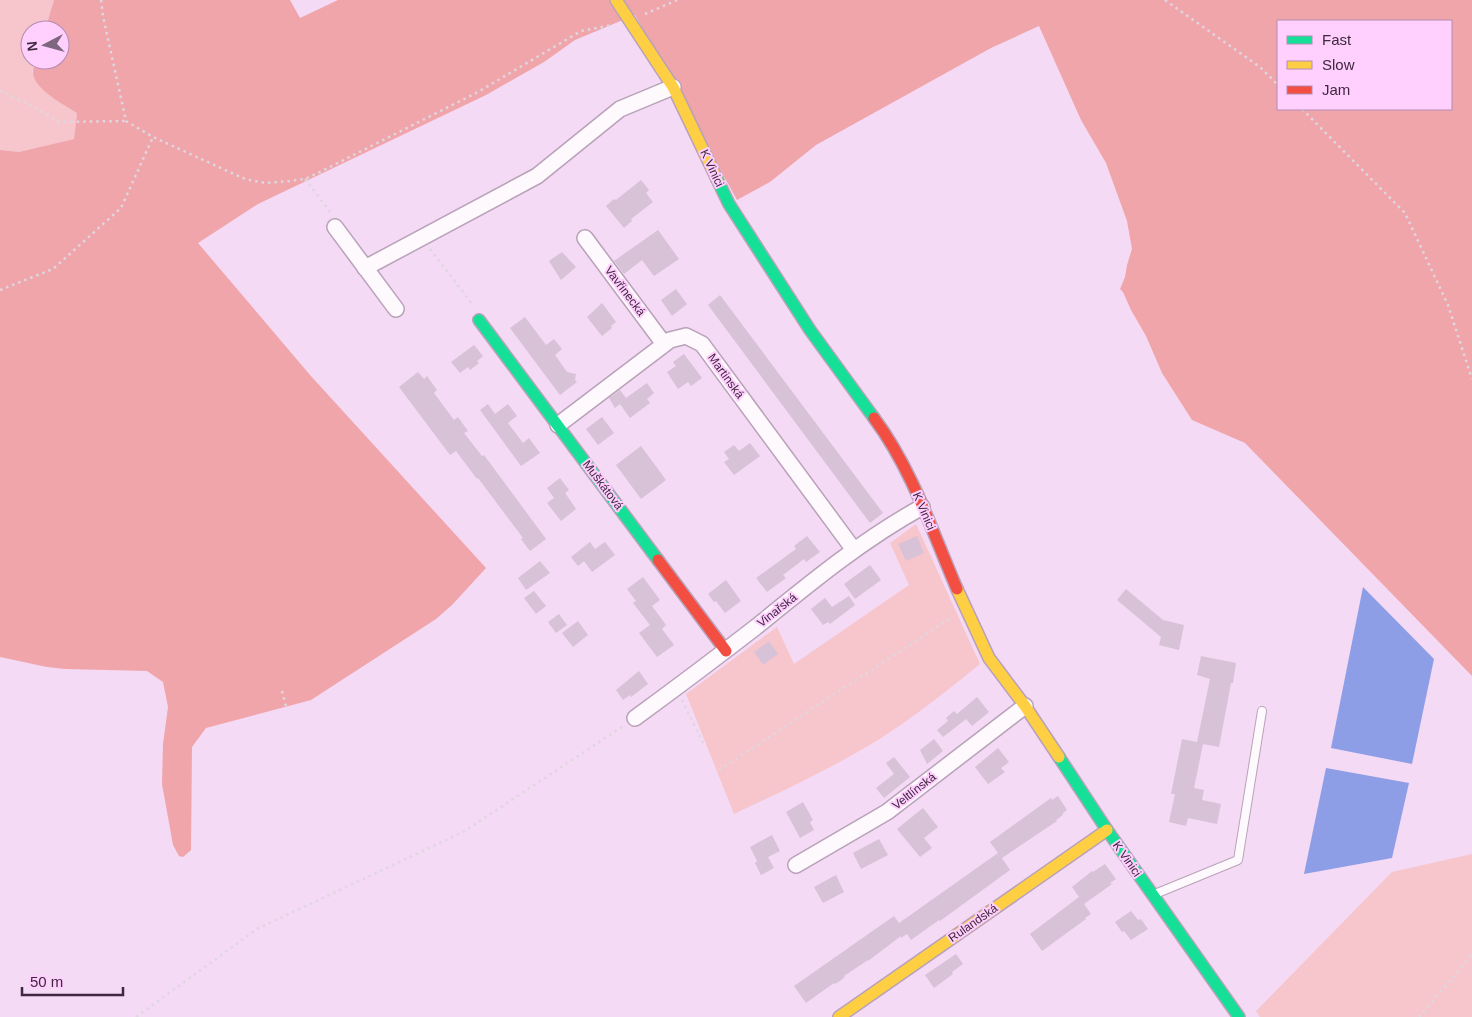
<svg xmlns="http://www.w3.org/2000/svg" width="1472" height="1017" font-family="Arial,sans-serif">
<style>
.green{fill:#f7c5cc}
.forest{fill:#f0a5ab;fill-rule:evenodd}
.water{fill:#8d9ee6}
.building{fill:#d8c2d8}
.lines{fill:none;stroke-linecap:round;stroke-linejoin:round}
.lane-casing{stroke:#b9a2b9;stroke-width:10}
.street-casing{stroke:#b9a2b9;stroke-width:18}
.fast-casing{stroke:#b9a2b9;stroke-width:14}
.slow-casing{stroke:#b9a2b9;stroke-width:14}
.jam-casing{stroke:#b9a2b9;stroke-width:14}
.path{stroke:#dfd7df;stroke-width:2.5;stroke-dasharray:2.5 4;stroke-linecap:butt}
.lane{stroke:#fdf9fd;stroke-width:8}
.street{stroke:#fdf9fd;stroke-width:15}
.fast{stroke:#16e098;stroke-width:11}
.slow{stroke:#ffcf43;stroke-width:11}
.jam{stroke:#f24e42;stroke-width:11}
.labels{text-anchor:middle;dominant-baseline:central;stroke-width:4;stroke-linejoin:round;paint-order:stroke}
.street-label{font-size:12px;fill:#3f283f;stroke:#ffcffe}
</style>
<rect width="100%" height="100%" fill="#f4daf4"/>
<g class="green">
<polygon points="0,0 54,0 45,30 30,30 30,60 36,60 32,72 49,95 77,113 74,139 19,152 0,150"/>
<path d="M916,524l64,140c-33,27 -66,53 -102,76 -46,28 -95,51 -144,74l-48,-120 91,-67 17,37 115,-79 -19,-42z"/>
<polygon points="1472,854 1472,1017 1260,1017 1256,1011 1392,872"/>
</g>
<path class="forest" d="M54,0h236l10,18 38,-18h1134v676l-227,-233 -53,-23 -30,-47 -16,-37 -15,-26 -8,-18 -3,-3 5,-12 2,-12 5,-16 -5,-28 -21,-58 -25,-43 -42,-94 -48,22 -175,97 -46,37 -33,18 -102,-185 -60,25 -31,22 -58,33 -228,109 -60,39 112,132 176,193 -34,37 -16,14 -125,81 -105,28 -14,19 -1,103 -8,7 -4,-1 -6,-11 -11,-61 1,-40 5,-37 -5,-25 -16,-11 -82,-2 -18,-2 -47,-10v-507l19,2 55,-13 3,-26c-12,-8 -45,-24 -44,-42 0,-3 2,-8 3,-11h24v-30h-15zM1278,21h173v88h-173z"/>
<g class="water">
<polygon points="1363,587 1434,659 1412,764 1331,748"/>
<polygon points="1326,768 1409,783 1392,858 1304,874"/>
</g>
<g class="building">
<polygon points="641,180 649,190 646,193 653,202 631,219 632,221 624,228 606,206 614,199 616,200"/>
<polygon points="658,230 679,259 654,276 642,260 624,274 614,261"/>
<polygon points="562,252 576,267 561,280 549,261"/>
<polygon points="676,289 687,304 672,316 661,300"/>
<polygon points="720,295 883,513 870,523 708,305"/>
<polygon points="602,303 616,322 611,326 612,328 602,336 587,317"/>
<polygon points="525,317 546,345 554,339 562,349 555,355 567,372 576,374 575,380 577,382 560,395 510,328"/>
<polygon points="474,345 483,356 477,361 479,363 470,370 468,367 460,373 451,362"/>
<polygon points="684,354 702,378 691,386 688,382 678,389 667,372 676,366 673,362"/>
<polygon points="418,372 424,379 427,376 437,390 434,393 454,420 458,417 468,431 464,433 482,456 484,455 546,539 530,551 521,539 523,538 478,478 477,479 456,451 450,455 399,387"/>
<polygon points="647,383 654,393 647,399 650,403 630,418 620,404 615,408 609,398 620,390 626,398"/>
<polygon points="488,404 495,414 508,404 517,416 508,423 523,443 529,438 540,453 521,466 480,410"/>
<polygon points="602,417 614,433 598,445 586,429"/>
<polygon points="750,443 760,456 734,475 724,462 729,459 724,452 734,445 739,451"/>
<polygon points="641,446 666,480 641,499 616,465"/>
<polygon points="560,478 569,490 565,493 576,509 561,521 547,503 554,498 547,488"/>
<polygon points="807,536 820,552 806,562 804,559 783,575 786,578 767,592 756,578 796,549 794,546"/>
<polygon points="917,536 924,553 906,561 898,544"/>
<polygon points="590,542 595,549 605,542 615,555 592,572 584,561 578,566 571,557"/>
<polygon points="540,561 550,573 526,590 518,578"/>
<polygon points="870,565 881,580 855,599 844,584"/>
<polygon points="643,577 660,600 652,606 666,625 662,629 674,645 657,657 639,633 650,625 633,603 636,601 627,589"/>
<polygon points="726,580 741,601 725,613 716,601 714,602 708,594"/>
<polygon points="1126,589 1163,620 1184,625 1179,650 1159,645 1161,637 1117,600"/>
<polygon points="534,591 546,606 536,614 524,598"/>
<polygon points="849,596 855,605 830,624 828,622 823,625 811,609 825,598 832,607"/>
<polygon points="559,614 567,625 556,633 548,622"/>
<polygon points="578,621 588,635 573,647 562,633"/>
<polygon points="769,641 778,654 763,665 754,652"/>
<polygon points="1201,656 1236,663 1233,683 1231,683 1219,747 1203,744 1194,788 1204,790 1202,800 1221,804 1217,824 1188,818 1186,826 1169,822 1175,794 1171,794 1182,739 1197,742 1210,679 1197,675"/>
<polygon points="639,671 648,684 631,697 630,695 623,700 616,690"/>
<polygon points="977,697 989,712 972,726 966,719 943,737 937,730 948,721 946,718 954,711 957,714"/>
<polygon points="934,739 943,751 927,764 920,750"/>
<polygon points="998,748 1009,762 1001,768 1005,772 988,784 975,767"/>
<polygon points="894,757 910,777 884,798 876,788 894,774 886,763"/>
<polygon points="1058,796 1067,810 1062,814 1063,815 1056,820 1057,821 1002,858 1010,870 940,921 939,920 911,940 907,934 901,938 901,936 868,961 868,960 844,976 845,977 840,981 835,984 834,983 806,1003 794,986 894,916 899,923 998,853 990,842 1051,798 1052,800"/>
<polygon points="803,802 813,820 810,822 814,830 800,838 786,812"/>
<polygon points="923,808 938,827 924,838 932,848 920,857 897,829"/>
<polygon points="772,835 780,851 768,857 774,868 761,875 755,863 757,861 750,847"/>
<polygon points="879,839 888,855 861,869 853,853"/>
<polygon points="1105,864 1116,879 1110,883 1112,884 1084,904 1091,914 1085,918 1086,919 1042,951 1030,934 1079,897 1072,887 1092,871 1093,872"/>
<polygon points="836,875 844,892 823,903 814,887"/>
<polygon points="1131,911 1138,920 1141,919 1148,929 1131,940 1124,931 1122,932 1115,922"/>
<polygon points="956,954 963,964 952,972 953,974 934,988 925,975"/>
</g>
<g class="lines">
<g class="lane-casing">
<polyline id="lane" points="1155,894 1238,860 1262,711"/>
</g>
<g class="street-casing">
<g id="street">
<polyline points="335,227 396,309"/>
<polyline points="585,238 664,344"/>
<polyline points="365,268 537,176 620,109 673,87"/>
<polyline points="558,425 670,340 686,336 702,344 854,550"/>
<path d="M635,718c41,-30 81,-60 121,-91 53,-43 106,-87 166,-120"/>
<polyline points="796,865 887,812 1025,706"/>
</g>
</g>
<g class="fast-casing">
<g id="fast">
<polyline points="717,179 729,204 810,330 874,418"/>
<polyline points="479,320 658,560"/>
<polyline points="1059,757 1107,830 1239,1017"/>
</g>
</g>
<g class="slow-casing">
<g id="slow">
<polyline points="616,0 673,87 717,179"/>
<polyline points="957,589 989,658 1025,706 1059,757"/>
<polyline points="839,1017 1107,830"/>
</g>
</g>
<g class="jam-casing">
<g id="jam">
<path d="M874,418c38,51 58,113 83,171"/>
<polyline points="658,560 726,651"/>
</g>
</g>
<g class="path">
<polyline points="101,0 103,16 126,121 153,137 245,179 265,183 289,181 305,179 318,173 478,92 581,31 612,25"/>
<polyline points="1165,0 1260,67 1278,85"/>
<polyline points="645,14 677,0"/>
<polyline points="0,91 31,105 59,122 126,121"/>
<polyline points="1302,109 1405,213 1448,305 1472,379"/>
<polyline points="305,179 331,213"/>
<polyline points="430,249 472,304"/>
<polyline points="0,290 53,269 121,208 153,137"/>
<polyline points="282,691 286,706"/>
<polyline points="682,700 703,743"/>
<polyline points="719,770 952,617"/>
<polyline points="136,1017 257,929 463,832 625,725"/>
<polyline points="1419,1017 1472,955"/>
</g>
<use href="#lane" class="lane"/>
<use href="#street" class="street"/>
<use href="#fast" class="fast"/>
<use href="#slow" class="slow"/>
<use href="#jam" class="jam"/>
</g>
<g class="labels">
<g class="street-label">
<text transform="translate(712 168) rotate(65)">K Vinici</text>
<text transform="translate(625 291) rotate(53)">Vavřinecká</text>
<text transform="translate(726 376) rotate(54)">Martinská</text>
<text transform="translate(603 485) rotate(53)">Muškátová</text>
<text transform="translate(924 511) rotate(67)">K Vinici</text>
<text transform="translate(777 610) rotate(-38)">Vinařská</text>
<text transform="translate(914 791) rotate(-38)">Veltlínská</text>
<text transform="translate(1127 859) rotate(55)">K Vinici</text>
<text transform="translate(973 923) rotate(-35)">Rulandská</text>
</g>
</g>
<rect x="1277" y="20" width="175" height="90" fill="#ffcffe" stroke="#b28cb2"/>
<rect x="1287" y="36" width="25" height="8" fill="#16e098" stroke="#b28cb2"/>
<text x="1322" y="45" font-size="15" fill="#3f283f">Fast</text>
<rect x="1287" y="61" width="25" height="8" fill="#ffcf43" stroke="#b28cb2"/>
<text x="1322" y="70" font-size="15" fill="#3f283f">Slow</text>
<rect x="1287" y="86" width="25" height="8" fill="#f24e42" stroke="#b28cb2"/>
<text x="1322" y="95" font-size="15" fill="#3f283f">Jam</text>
<g transform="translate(45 45) rotate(264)"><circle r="24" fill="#ffcffe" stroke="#b28cb2"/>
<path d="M0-4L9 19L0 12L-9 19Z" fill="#7e667e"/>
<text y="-8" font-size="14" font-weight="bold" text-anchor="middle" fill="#3f283f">N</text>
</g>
<path d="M22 987v8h101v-8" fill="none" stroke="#3f283f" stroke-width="2.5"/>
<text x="30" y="987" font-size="15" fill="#3f283f" stroke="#ffcffe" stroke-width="4" paint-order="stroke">50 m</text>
</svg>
